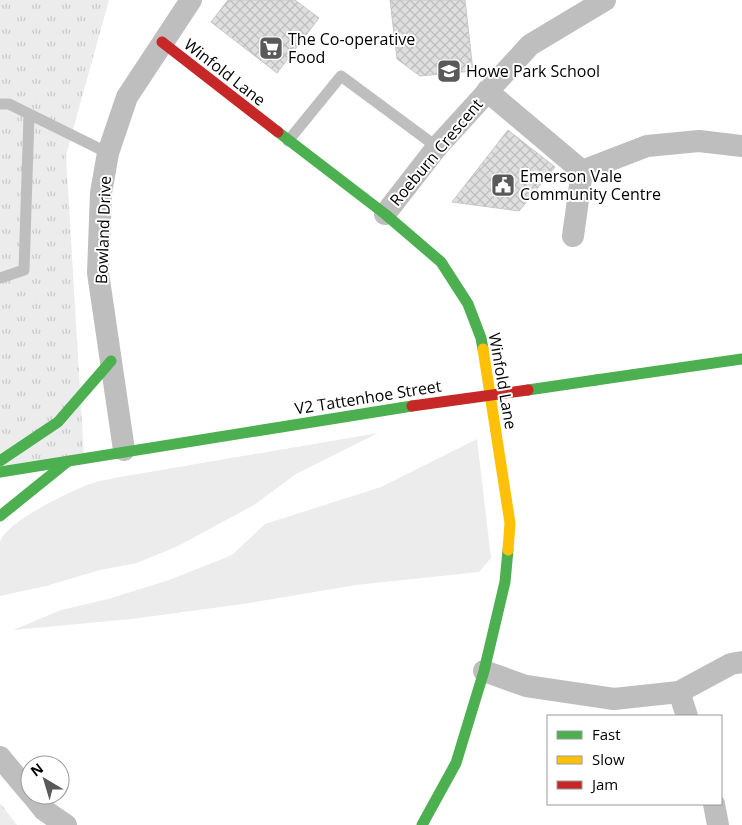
<svg xmlns="http://www.w3.org/2000/svg" width="742" height="825" font-family="'Open Sans',sans-serif">
<style>
.grass{fill:#ececec}
.park{fill:url(#park-tufts)}
.building{fill:url(#building-cross-hatch);stroke:#c7c7c7}
.lines{fill:none;stroke-linecap:round;stroke-linejoin:round}
.lane{stroke:#bebebe;stroke-width:11}
.street{stroke:#bebebe;stroke-width:22}
.fast{stroke:#4caf50;stroke-width:11}
.slow{stroke:#ffc107;stroke-width:11}
.jam{stroke:#c62828;stroke-width:11}
.fast-bridge{stroke:#4caf50;stroke-width:11}
.jam-bridge{stroke:#c62828;stroke-width:11}
.labels{text-anchor:middle;dominant-baseline:central;stroke-width:4;stroke-linejoin:round;paint-order:stroke}
.poi-label{font-size:16px;fill:#000;stroke:#fff;text-anchor:start}
.street-label{font-size:16px;fill:#000;stroke:#fff}
</style>
<defs>
<pattern id="park-tufts" width="24" height="20" patternUnits="userSpaceOnUse" patternTransform="scale(1.25)"><rect width="24" height="20" fill="#ececec"/><path d="M3 7l-1-3M5 7V3M7 7l1-3M15 17l-1-3M17 17v-4M19 17l1-3" fill="none" stroke="#c9c9c9"/></pattern>
<pattern id="building-cross-hatch" width="8" height="8" patternUnits="userSpaceOnUse" patternTransform="scale(1.25)"><rect width="8" height="8" fill="#dfdfdf"/><path d="M0 0l8 8M0 8l8-8" fill="none" stroke="#bebebe"/></pattern>
</defs>
<rect width="100%" height="100%" fill="#fff"/>
<g class="grass">
<path d="M378,433l-82,41 -42,31 -76,41 -41,17 -37,7 -54,16 -46,10c0,-16 0,-40 0,-54 5,-20 74,-53 93,-59 9,-3 18,-4 27,-6z"/>
<polygon points="477,439 491,558 479,572 356,585 250,603 132,619 13,630 61,610 108,599 169,580 232,555 265,524 381,487"/>
</g>
<g class="park">
<polygon points="0,0 109,0 66,155 84,457 0,467"/>
<polygon points="0,803 17,825 0,825"/>
</g>
<g class="building">
<polygon points="228,0 295,0 319,18 277,73 211,22"/>
<polygon points="390,0 465,0 473,71 420,76 397,59"/>
<polygon points="508,130 555,167 519,211 452,202"/>
</g>
<g class="lines">
<g class="lane">
<polyline points="0,104 9,104 108,153"/>
<polyline points="288,141 341,76 437,147"/>
<polyline points="0,278 24,270 29,116"/>
</g>
<g class="street">
<polyline points="487,91 582,171 647,146 699,141 742,146"/>
<polyline points="385,214 437,147 530,45 605,0"/>
<polyline points="573,236 582,171"/>
<polyline points="124,450 98,273 101,193 108,153 127,97 191,0"/>
<polyline points="484,671 526,686 614,699 679,692 731,664 742,662"/>
<polyline points="679,692 687,716"/>
<polyline points="0,757 30,793"/>
<polyline points="32,795 44,810 66,825"/>
<polyline points="714,804 718,825"/>
</g>
<g class="fast">
<polyline points="278,132 385,214 441,262 468,304 481,338 483,349"/>
<polyline points="596,380 742,359"/>
<polyline points="0,461 58,422 111,361"/>
<polyline points="0,472 412,406"/>
<polyline points="0,516 67,462"/>
<polyline points="422,825 456,763 484,671 505,582 508,550"/>
</g>
<polyline class="slow" points="483,349 510,523 508,550"/>
<polyline class="jam" points="162,42 278,132"/>
<polyline class="fast-bridge" points="528,390 596,380"/>
<polyline class="jam-bridge" points="412,406 528,390"/>
</g>
<defs>
<g id="supermarket-square" transform="scale(1.25)"><rect x="-9" y="-9" width="18" height="18" rx="4" fill="#595959" stroke="#fff"/><path d="M-6-5.5h2.5l.6 2H6L4.5 2H-2.5L-4.4-4H-6ZM-1.5 3.2a1.3 1.3 0 1 0 .1 0ZM3 3.2a1.3 1.3 0 1 0 .1 0Z" fill="#fff"/></g>
<g id="school-square" transform="scale(1.25)"><rect x="-9" y="-9" width="18" height="18" rx="4" fill="#595959" stroke="#fff"/><path d="M0-5L7-2L0 1L-7-2ZM-4 1L0 2.5L4 1V4Q0 6-4 4Z" fill="#fff"/></g>
<g id="civic-square" transform="scale(1.25)"><rect x="-9" y="-9" width="18" height="18" rx="4" fill="#595959" stroke="#fff"/><path d="M-.6-6.5H3V-4.5H.6V-3L4-1V1h2V6H-6V1h2V-1L-.6-3ZM-1.2 2.5V6h2.4V2.5Z" fill="#fff"/></g>
</defs>
<g fill-rule="evenodd">
<use href="#supermarket-square" x="271" y="48"/>
<use href="#school-square" x="449" y="71"/>
<use href="#civic-square" x="503" y="185"/>
</g>
<g class="labels">
<g class="poi-label">
<text x="288" y="39">The Co-operative<tspan x="288" dy="18">Food</tspan></text>
<text x="466" y="71">Howe Park School</text>
<text x="520" y="176">Emerson Vale<tspan x="520" dy="18">Community Centre</tspan></text>
</g>
<g class="street-label">
<text transform="translate(225 72) rotate(38)">Winfold Lane</text>
<text transform="translate(436 152) rotate(-50)">Roeburn Crescent</text>
<text transform="translate(103 230) rotate(-88)">Bowland Drive</text>
<text transform="translate(503 381) rotate(80)">Winfold Lane</text>
<text transform="translate(368 397) rotate(-9)">V2 Tattenhoe Street</text>
</g>
</g>
<rect x="547" y="715" width="175" height="90" fill="#ffffff" stroke="#999999"/>
<rect x="557" y="731" width="25" height="8" fill="#4caf50" stroke="#999999"/>
<text x="592" y="740" font-size="15" fill="#000000">Fast</text>
<rect x="557" y="756" width="25" height="8" fill="#ffc107" stroke="#999999"/>
<text x="592" y="765" font-size="15" fill="#000000">Slow</text>
<rect x="557" y="781" width="25" height="8" fill="#c62828" stroke="#999999"/>
<text x="592" y="790" font-size="15" fill="#000000">Jam</text>
<g transform="translate(45 780) rotate(322)"><circle r="24" fill="#ffffff" stroke="#999999"/>
<path d="M0-4L9 19L0 12L-9 19Z" fill="#595959"/>
<text y="-8" font-size="14" font-weight="bold" text-anchor="middle" fill="#000000">N</text>
</g>
</svg>
